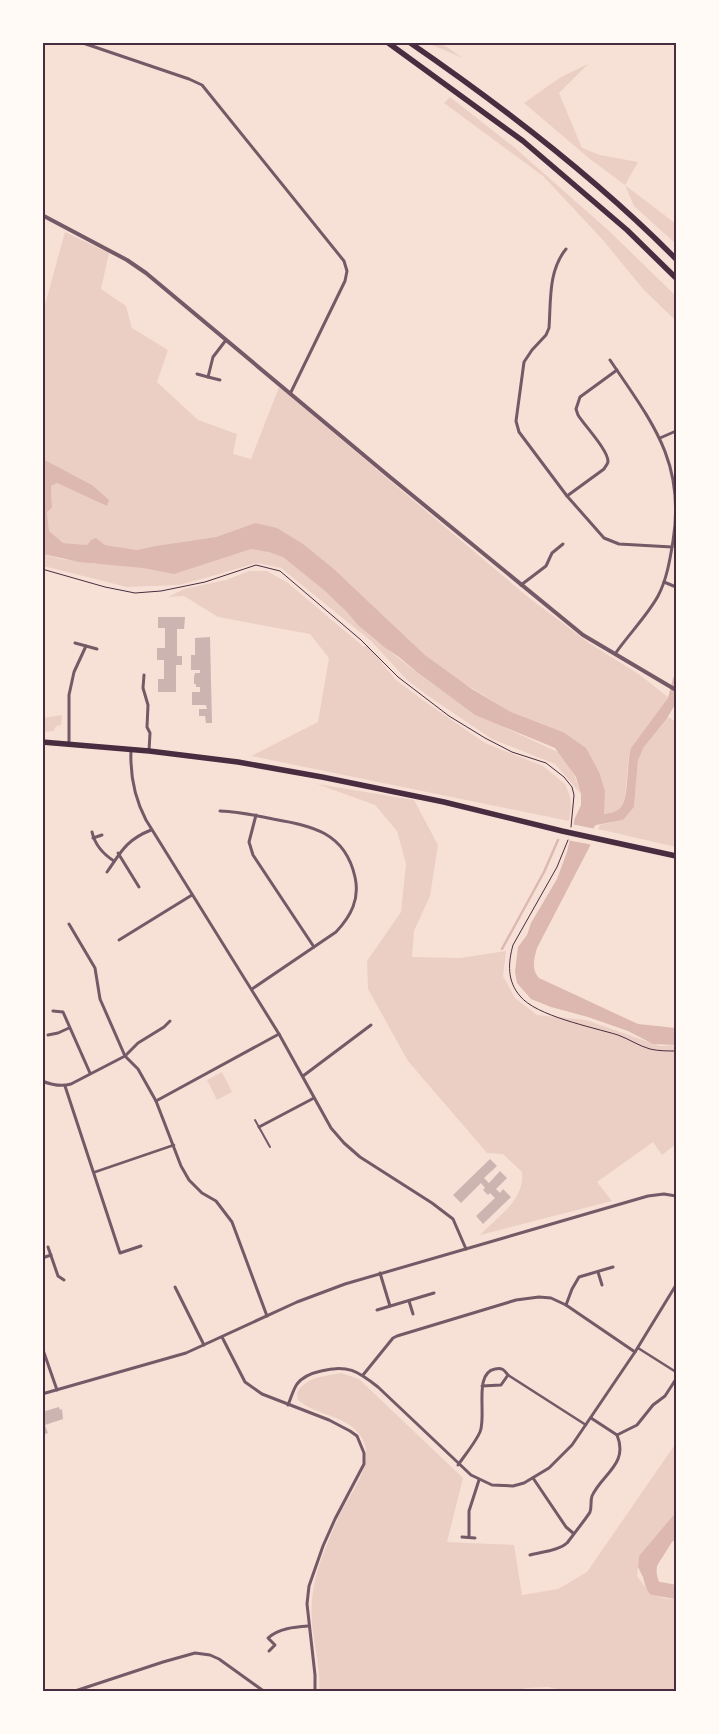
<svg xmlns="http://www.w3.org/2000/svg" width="719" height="1734" font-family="Ubuntu,sans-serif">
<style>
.green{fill:#ebcfc5}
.water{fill:#dcb8b0}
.pier{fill:#f7e1d7}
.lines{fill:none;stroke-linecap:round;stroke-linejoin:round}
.stream{stroke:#dcb8b0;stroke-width:2.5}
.river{stroke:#dcb8b0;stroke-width:14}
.building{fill:#ccb4b1}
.path{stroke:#4a2c40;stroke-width:1}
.service{stroke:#755966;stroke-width:2}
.pedestrian{stroke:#755966;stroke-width:2.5}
.minor{stroke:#755966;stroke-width:3}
.tertiary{stroke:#755966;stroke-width:4}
.trunk{stroke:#4a2c40;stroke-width:5.5}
.motorway{stroke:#4a2c40;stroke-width:5.5}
.neatline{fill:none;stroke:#4a2c40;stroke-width:2}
</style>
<rect width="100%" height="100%" fill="#f7e1d7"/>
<g class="green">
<polygon points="427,43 441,43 463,58"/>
<polygon points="588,64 559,93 582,148 600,155 638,162 625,185 676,224 676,244 634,206 625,185 590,159 524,103 561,77"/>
<polygon points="450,97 514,147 608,230 676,296 676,321 643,289 602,239 543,176 444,103"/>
<path d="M65,232l44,21 -8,36 25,17 6,22 36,22 -11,32 41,38 39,14 -4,20 18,5 28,-72 249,210 61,46 51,32 29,23 -38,50c-6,16 -2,48 -10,59 -4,5 -11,6 -18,7l-40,-82 -52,-20 -52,-32 -34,-25 -90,-85 -80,-47 -39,14 -61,9 -18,4 -32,-5 -14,-5 -4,5 -25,-2 -13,-12 -2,-19 5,-4 -1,-22 6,-3 50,22 -15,-20 -49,-26 -1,-151h2z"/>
<polygon points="253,548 277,553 300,567 329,592 373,638 424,678 473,713 562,754 575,777 581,794 555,764 492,739 428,696 407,680 371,641 281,568 257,563 202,579 179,585 127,587 43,566 42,554 61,559 96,564"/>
<polygon points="249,571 267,571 288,583 364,647 367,645 396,680 427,703 485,743 543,766 565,784 570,796 571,808 569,821 251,756 318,722 329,658 310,634 218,617 184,596 168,597 184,589 226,580"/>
<polygon points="62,715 61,725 56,726 54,731 43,732 43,718"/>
<polygon points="669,717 676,722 676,847 598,829 600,825 623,820 634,807 638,760 644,747"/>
<path d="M317,784l97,16 24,45 -8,51 -16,35 -2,26 48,1 46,-7 -3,25 12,22 22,17 49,5 74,26 16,-1v99l-14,11 -9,-13 -56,40 15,19 -132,34c17,-18 45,-35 42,-63l-19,-18 -16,-1 -79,-92 -40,-72 -1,-28 34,-49 5,-48 -9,-33 -22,-26z"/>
<polygon points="222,1072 232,1092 217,1100 207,1080"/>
<path d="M341,1373l18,6 104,99 -16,64 67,3 8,50 36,-6 29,-17 89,-129v69l-37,44 -2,20c12,17 18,23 39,23v92l-105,1 -23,-5 -21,1 -17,4 -191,-1c2,-23 -5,-44 -7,-67 -2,-23 2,-46 10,-67 6,-14 11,-29 18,-43 11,-22 36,-51 22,-76 -13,-23 -46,-22 -64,-38l-1,-8c12,-16 25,-15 44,-19z"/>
</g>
<g class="water">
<path d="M43,459l49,26 17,15 -2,6 -50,-23 -6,3 1,22 -5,4 2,19 14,12 24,2 4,-5 5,-2 9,7 32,5 18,-4 61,-9 39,-14 22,5 26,16 32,26 90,85 47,34 39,23 52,20 23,16 13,24 6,19 -1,23c5,-1 10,-1 15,-5 11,-8 7,-47 12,-61l37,-50 5,-20 3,-4v29l-10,17 -22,27 -6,13 -4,47 -11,13 -27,5 -2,2 -4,19 -53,102c-3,11 -6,21 2,30l99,46 38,4v17l-23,-1 -25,-13 -40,-14 -37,-10 -20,-8 -14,-16 -2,-11 3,-25 9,-12 4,-12 26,-44 10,-27 8,-34 6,-13v-11l-5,-17 -21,-29 -80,-33 -57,-42 -19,-16 -15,-10 -26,-22 -11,-13 -23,-22 -41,-33 -14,-5 -18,-3 -77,25 -31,-6 -64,-6 -36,-8z"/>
<polygon points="676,1512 676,1539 672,1542 653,1572 643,1577 638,1567 639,1556"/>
</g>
<polygon class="pier" points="571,824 596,829 593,845 567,840"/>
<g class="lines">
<polyline class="stream" points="502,949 544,872 558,840"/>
<path class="river" d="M652,1558c-4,11 -3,19 2,30l22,4"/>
</g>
<g class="building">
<polygon points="158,617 185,617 184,629 177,629 177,656 182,656 182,665 176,665 176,692 158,692 158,679 164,679 164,660 157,660 157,648 165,648 165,628 158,628"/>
<polygon points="210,637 212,723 206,723 205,716 199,716 199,709 207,709 206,705 192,705 192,692 200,692 200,687 196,687 196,684 194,684 194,677 195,673 200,673 200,670 191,670 191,655 195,655 195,638"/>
<polygon points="490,1159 497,1166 484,1178 489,1183 500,1171 507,1178 496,1189 500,1193 503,1189 511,1197 483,1224 476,1216 495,1198 490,1193 488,1195 483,1190 485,1188 481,1183 461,1203 453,1195"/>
<polygon points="59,1407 60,1410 62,1409 63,1419 45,1425 48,1433 42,1435 42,1412"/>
</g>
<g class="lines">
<g class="path">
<polyline points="42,569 105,587 135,593 161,591 205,582 256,565 280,571 361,640 398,677 449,716 485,738 512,752 546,763 564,777 572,787 574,795 571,827"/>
<path d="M568,840l-11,27 -44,78c-5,18 -6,36 7,51 16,20 72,31 98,39 11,4 21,11 32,14 8,2 18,2 26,2"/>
</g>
<polyline class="service" points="255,1120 270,1147"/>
<g class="pedestrian">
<polyline points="95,1172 174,1145"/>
<polyline points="638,1348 676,1372"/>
<polyline points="508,1375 586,1425"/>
</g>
<g class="minor">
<polyline points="80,42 189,79 202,85 344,261 347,271 345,281 291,392"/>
<path d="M566,249c-18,22 -15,52 -17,79l-3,7 -14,15 -8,12 -8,59 3,11 48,64 37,42 15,6 53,3"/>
<path d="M610,360c41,61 76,102 63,181 -3,18 -6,38 -15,55 -11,20 -30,39 -43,58"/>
<polyline points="197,374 208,377 213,357 226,340"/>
<polyline points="208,377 220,380"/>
<polyline points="660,438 676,431"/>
<path d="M567,496l37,-27c1,-2 3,-4 4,-7 1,-11 -24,-37 -30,-47l-2,-6 4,-12 37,-27"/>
<polyline points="664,582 676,587"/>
<polyline points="521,585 546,566 552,553 563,544"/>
<polyline points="75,643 97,649"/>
<polyline points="144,675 143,688 148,705 147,727 150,733 149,751"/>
<polyline points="69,743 69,695 74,672 86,646"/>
<path d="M131,750c-1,24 4,49 15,70l133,214 52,94 13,15 16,14 72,46 21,16 13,30"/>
<path d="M220,811c18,1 35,4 53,8 39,7 72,13 82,58 5,22 -4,39 -19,55l-84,57"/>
<polyline points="256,815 249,842 253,855 314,947"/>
<path d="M92,832c3,13 11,22 22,29"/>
<polyline points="93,838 102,835"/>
<polyline points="118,853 139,887"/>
<path d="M107,872c14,-20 19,-32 44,-42"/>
<polyline points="69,924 95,968 100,999 125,1056 138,1069 156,1101 181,1166 189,1180 202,1193 216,1201 232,1222 267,1316"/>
<polyline points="119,940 192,895"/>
<polyline points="53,1011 63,1012 90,1073"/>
<polyline points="48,1035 58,1033 69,1028"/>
<polyline points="303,1076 371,1025"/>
<path d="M42,1081c10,4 19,6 29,3l54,-28 13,-13 26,-16 6,-6"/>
<polyline points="65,1086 120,1253 141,1246"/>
<polyline points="156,1101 279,1034"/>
<polyline points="259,1127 314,1098"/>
<polyline points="48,1247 58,1276 64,1280"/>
<polyline points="42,1258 51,1255"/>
<polyline points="598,1272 602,1285"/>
<polyline points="380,1273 390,1306"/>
<polyline points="175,1287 204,1345"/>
<polyline points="409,1301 413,1314"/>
<polyline points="566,1305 572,1289 579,1277 613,1267"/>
<polyline points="377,1310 434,1293"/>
<polyline points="222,1337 245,1382 262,1394 329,1420 350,1431 357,1436 364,1453 364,1464 335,1519 323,1546 309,1586 307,1604 315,1675 315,1692"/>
<polyline points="42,1347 57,1390"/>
<polyline points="363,1375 393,1338 397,1336 516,1300 539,1297 551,1298 566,1305 635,1352"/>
<polyline points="42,1394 186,1353 297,1302 345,1284 648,1196 664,1194 676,1196"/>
<path d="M288,1405c3,-7 5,-15 9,-21 6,-8 15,-11 24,-13 26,-7 37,0 57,16l93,88 21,10 21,1 11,-3 25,-15 23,-23 63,-93 41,-67"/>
<polyline points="617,1435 637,1425 653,1405 665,1396 676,1379"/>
<path d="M458,1465c7,-10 17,-22 22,-33 7,-16 -7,-59 15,-63 7,-2 9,1 13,6l-7,10 -19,1"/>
<polyline points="533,1478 566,1527 573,1533"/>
<polyline points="462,1537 475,1538"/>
<polyline points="469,1537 469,1511 479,1480"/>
<path d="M530,1555c11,-3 28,-4 37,-12 3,-4 21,-27 23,-31 2,-5 0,-11 2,-16 10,-22 37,-32 25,-61l-26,-17"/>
<path d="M269,1651l6,-6 -7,-7c11,-10 27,-11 41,-12"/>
<polyline points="72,1692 163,1662 195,1653 210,1655 219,1659 265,1692"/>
</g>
<polyline class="tertiary" points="42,215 127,260 146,273 390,477 583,635 676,690"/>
<polyline class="trunk" points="42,742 149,751 238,762 322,777 444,802 562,831 676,856"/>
<g class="motorway">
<polyline points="387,42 523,141 627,230 676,278"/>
<path d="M409,42c93,64 188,137 267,217"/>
</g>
</g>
<rect width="719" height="1734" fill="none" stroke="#fffaf5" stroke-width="88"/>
<rect x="44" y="44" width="631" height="1646" class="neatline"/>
</svg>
